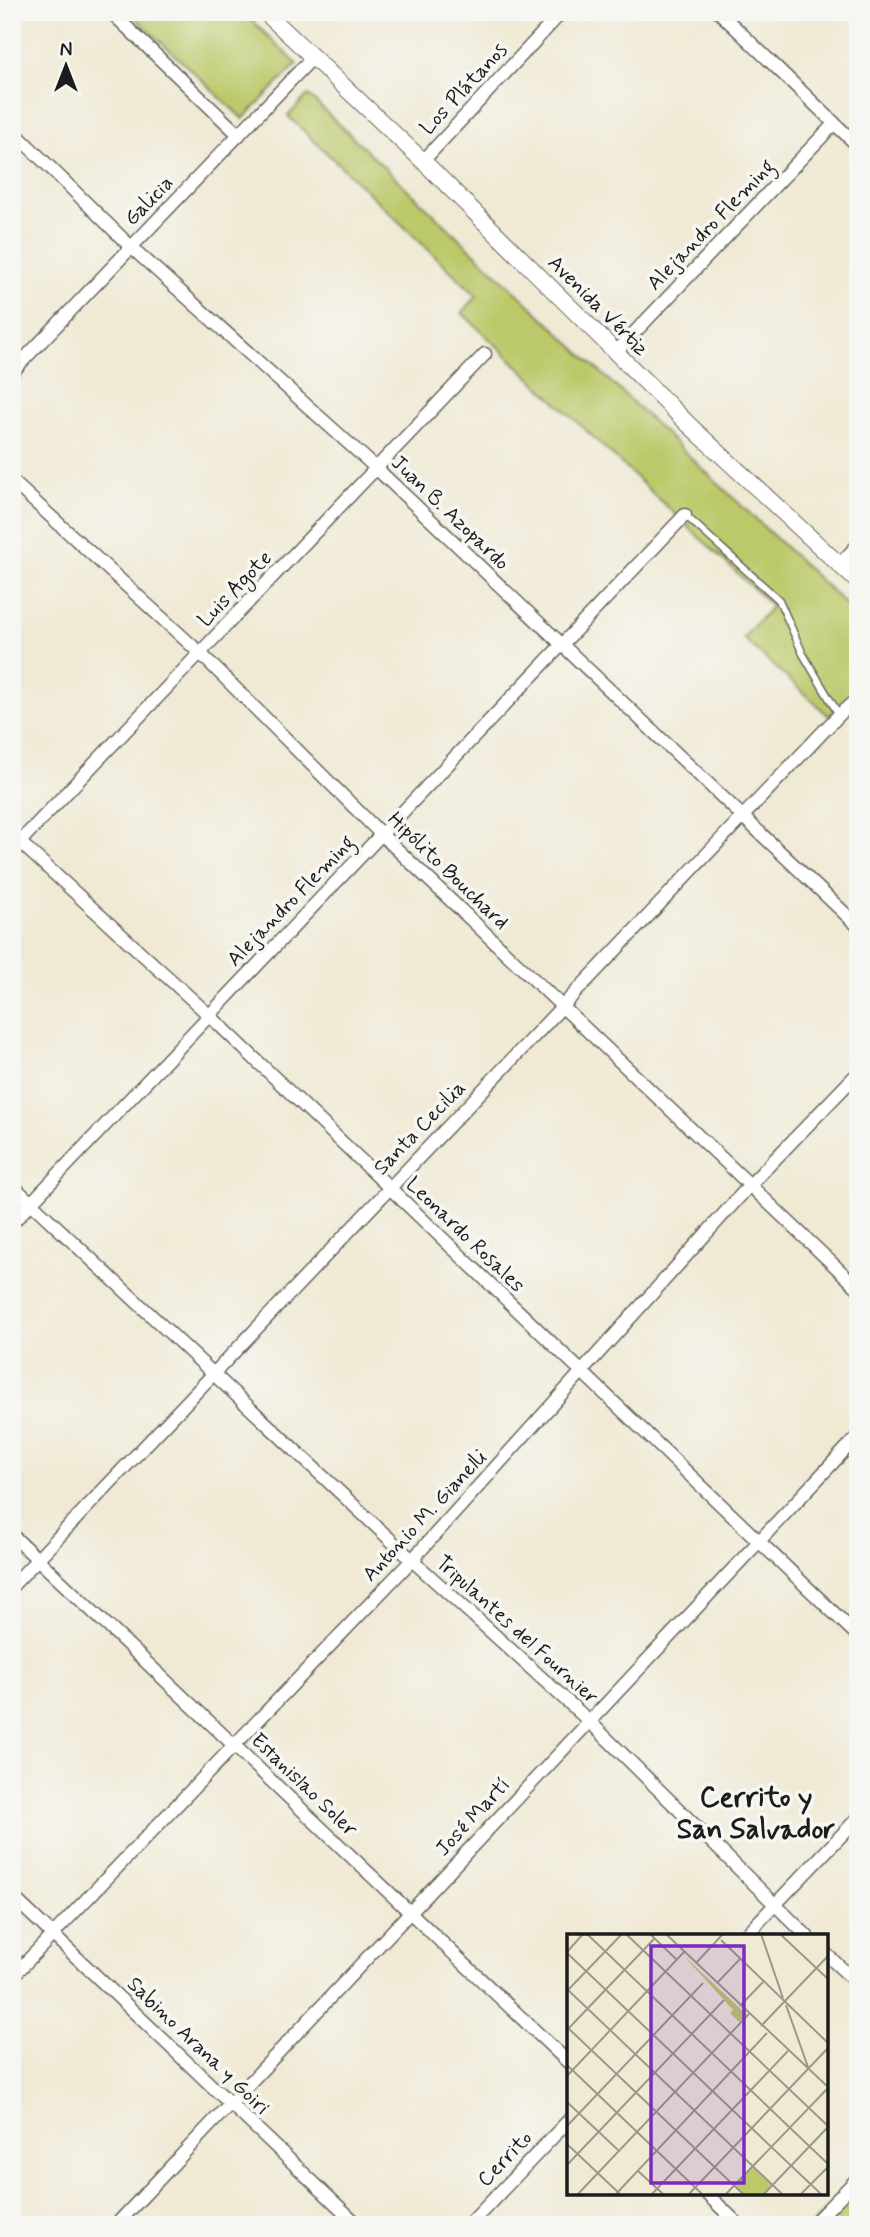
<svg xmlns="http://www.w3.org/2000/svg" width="870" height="2237" font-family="Mynerve,sans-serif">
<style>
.green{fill:#bcc96b;stroke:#6c7244;stroke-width:2}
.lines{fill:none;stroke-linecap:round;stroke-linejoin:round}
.service-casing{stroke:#66645c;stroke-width:9}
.minor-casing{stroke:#66645c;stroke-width:15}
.tertiary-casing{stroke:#66645c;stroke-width:18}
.service{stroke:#fff;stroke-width:6}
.minor{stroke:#fff;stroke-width:12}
.tertiary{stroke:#fff;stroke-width:16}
.labels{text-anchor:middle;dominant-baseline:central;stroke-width:7;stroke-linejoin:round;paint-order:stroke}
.street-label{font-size:21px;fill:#1c1c1c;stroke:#f6f6f2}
.district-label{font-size:28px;font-weight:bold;fill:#1c1c1c;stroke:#f6f6f2}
.inset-road{fill:none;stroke:#9b978a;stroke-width:2}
.view{fill:#7b2cbf;fill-opacity:0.15;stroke:#7b2cbf;stroke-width:3.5}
.inset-edge{fill:none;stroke:#1c1c1c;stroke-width:3.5}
</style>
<rect width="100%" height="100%" fill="#f6f6f2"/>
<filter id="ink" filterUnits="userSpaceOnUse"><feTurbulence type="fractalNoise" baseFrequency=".0143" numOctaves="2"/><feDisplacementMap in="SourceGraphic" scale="14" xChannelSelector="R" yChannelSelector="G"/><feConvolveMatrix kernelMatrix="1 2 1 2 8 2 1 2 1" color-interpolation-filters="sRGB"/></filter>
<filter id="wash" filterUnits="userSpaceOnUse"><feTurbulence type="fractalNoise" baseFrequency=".00686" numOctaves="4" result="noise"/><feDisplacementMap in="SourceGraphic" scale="28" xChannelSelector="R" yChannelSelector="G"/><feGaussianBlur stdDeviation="1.57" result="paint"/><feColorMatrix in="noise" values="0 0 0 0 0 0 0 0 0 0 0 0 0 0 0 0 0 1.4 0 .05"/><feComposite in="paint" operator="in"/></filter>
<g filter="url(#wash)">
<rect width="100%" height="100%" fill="#f0e9d4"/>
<g class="green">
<polygon points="129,12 243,12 297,64 243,119"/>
<polygon points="308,95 858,616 858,690 829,716 743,638 772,606 462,313 477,296 288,116"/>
<polygon points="858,2178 858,2225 812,2225"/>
</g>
</g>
<g filter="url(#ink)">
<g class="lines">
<g class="service-casing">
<polyline id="service" points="685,515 779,600 803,654 839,715"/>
</g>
<g class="minor-casing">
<g id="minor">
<polyline points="111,12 239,135"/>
<polyline points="719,12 858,146"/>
<polyline points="12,130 131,247 376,468 858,926"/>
<polyline points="423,161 562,12"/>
<polyline points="615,353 834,124"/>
<polyline points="12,372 313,57"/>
<polyline points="12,481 200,653 381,834 858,1288"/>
<polyline points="840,564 858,545"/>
<polyline points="12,835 209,1015 858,1636"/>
<polyline points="12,850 485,354"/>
<polyline points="12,1185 412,1560 589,1721 807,1936"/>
<polyline points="12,1223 685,515"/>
<polyline points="12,1535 569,2063"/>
<polyline points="12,1586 839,715 858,698"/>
<polyline points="12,1896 358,2225"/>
<polyline points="745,1936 858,1818"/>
<polyline points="826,1954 858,1984"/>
<polyline points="12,1977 412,1560 749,1186 858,1073"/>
<polyline points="706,2193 739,2225"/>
<polyline points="116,2225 858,1436"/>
<polyline points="469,2225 569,2120"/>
<polyline points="812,2225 858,2178"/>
</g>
</g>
<g class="tertiary-casing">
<polyline id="tertiary" points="265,12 423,161 688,424 858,582"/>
</g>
<use href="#service" class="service"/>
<use href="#minor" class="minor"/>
<use href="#tertiary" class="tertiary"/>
</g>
</g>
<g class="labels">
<g class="street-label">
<text transform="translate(464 89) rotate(-47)">Los Plátanos</text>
<text transform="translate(149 201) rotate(-46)">Galicia</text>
<text transform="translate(711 225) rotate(-46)">Alejandro Fleming</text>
<text transform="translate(598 306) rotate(45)">Avenida Vértiz</text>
<text transform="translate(450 513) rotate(44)">Juan B. Azopardo</text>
<text transform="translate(235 589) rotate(-46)">Luis Agote</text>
<text transform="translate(448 871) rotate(44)">Hipólito Bouchard</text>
<text transform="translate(291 901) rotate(-46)">Alejandro Fleming</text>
<text transform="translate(420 1128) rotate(-46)">Santa Cecilia</text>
<text transform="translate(465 1235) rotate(44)">Leonardo Rosales</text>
<text transform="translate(425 1516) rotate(-47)">Antonio M. Gianelli</text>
<text transform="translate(517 1630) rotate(42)">Tripulantes del Fournier</text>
<text transform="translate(304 1785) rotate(44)">Estanislao Soler</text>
<text transform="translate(473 1817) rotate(-47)">José Martí</text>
<text transform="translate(198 2046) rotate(44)">Sabino Arana y Goiri</text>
<text transform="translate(505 2159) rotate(-46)">Cerrito</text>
</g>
<g class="district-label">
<text x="756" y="1798">Cerrito y<tspan x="756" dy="32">San Salvador</tspan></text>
</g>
</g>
<g transform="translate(567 1934)">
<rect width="261" height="261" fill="#f0e9d4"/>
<path d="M117,22l63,59 -8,7 -9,-9 3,-3zM186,232l19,19 -8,9h-21l-9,-8z" fill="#bcc96b"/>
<path class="inset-road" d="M20,0l241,230M59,0l202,192M83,0l27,26M99,0l162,153M194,0l22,64M213,0l48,45M154,6l107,103M0,18l16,-18M0,19l254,241M129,29l27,-29M150,49l23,-24M0,55l215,205M1,56l54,-56M219,71l22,62M173,72l23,-24M194,92l67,-70M0,93l176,167M1,95l86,-90M0,131l135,129M0,142l117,-124M0,168l51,48M0,192l136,-143M0,210l53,50M0,231l157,-165M71,237l25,23M11,260l171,-180M49,260l151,-161M85,260l136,-143M122,260l139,-146M159,260l102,-106M197,260l64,-67M234,260l27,-27"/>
<path class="view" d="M84,12h93v237h-93z"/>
<rect width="261" height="261" class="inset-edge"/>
</g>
<rect width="870" height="2237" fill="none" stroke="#f6f6f2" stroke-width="42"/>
<g transform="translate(66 66)" stroke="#f6f6f2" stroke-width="5" paint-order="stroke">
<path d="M0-5L12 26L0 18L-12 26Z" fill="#1c1c1c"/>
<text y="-10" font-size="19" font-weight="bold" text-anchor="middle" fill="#1c1c1c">N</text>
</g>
</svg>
